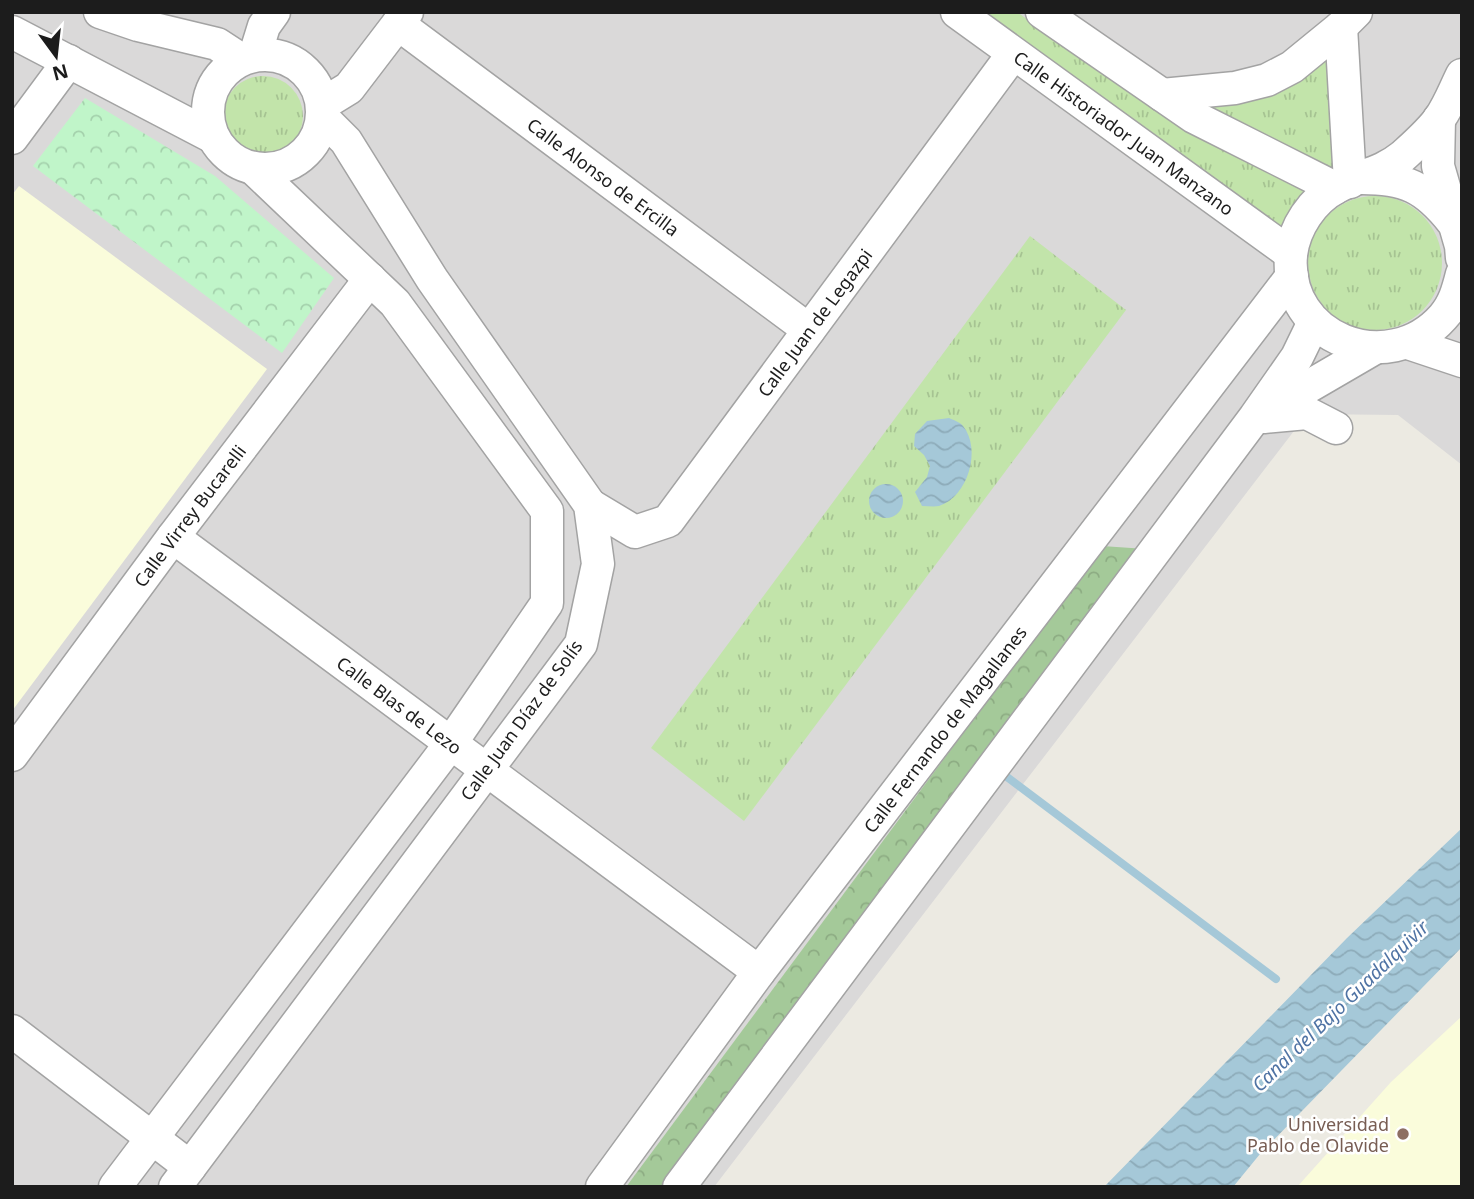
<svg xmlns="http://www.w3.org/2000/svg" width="1474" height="1199" font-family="'Noto Sans',sans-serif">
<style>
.residential{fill:#dad9d9}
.education{fill:#fafcdb}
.grass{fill:url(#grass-tufts)}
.forest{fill:url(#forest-crowns)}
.park{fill:url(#park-crowns)}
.water{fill:url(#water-waves)}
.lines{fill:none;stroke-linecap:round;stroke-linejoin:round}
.stream{stroke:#a5c8d8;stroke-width:8}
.minor-casing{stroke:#a3a3a3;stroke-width:35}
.minor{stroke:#fff;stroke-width:32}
.education-dot{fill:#8d6e63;stroke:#fff;stroke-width:2.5}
.labels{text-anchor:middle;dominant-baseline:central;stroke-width:5;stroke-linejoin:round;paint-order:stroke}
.street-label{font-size:18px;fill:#1c1c1c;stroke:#fff}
.education-label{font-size:18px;fill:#785e54;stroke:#fff;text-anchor:end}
.water-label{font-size:19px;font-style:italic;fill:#4f73a4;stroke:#fff}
</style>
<defs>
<pattern id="grass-tufts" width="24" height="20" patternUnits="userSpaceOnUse" patternTransform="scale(1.75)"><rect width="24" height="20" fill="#c2e4aa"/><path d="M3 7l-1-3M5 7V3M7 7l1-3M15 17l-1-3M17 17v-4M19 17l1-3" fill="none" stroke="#a6c392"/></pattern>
<pattern id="forest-crowns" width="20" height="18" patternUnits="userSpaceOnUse" patternTransform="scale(1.75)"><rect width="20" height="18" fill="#a4c999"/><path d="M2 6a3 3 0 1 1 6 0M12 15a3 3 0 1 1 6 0" fill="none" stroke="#8dac83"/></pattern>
<pattern id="park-crowns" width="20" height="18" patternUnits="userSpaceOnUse" patternTransform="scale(1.75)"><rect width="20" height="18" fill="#c0f5c9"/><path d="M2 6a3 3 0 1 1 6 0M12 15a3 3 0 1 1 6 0" fill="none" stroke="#a4d1ac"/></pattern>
<pattern id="water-waves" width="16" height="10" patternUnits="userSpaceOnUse" patternTransform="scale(1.75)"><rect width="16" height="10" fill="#a5c8d8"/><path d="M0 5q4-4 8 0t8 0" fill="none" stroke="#8dabb9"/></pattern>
</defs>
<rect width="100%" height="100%" fill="#eceae2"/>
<polygon class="residential" points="12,12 1462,12 1462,465 1398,415 1307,414 714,1187 12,1187"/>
<g class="education">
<polygon points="19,186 267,369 12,711 12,195"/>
<polygon points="1462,1016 1462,1187 1297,1187 1391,1082"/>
</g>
<g class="grass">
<polygon points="982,12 1017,12 1147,105 1227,142 1311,188 1281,234"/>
<polygon points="1335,49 1339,173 1189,106"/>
<circle cx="263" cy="116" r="40"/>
<circle cx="1375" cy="263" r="67"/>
<polygon points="1030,236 1126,310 744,821 651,748"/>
</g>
<polygon class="forest" points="1102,546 1146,549 668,1187 626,1187"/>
<polygon class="park" points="85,98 215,176 334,278 282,353 33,166"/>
<g class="water">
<path d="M949,418c4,2 11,4 14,8 19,23 5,71 -24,80 -5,1 -11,0 -17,0l-7,-14 12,-15 3,-11 -6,-11 -10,-9 1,-12 12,-13z"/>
<circle cx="886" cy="501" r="17"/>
<polygon points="1462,828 1462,947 1260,1154 1233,1187 1104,1187 1347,938"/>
</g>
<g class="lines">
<polyline class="stream" points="999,771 1276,979"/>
<g class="minor-casing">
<g id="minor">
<polyline points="100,12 138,25 217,44 240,59"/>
<path id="s1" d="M957,12l334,242"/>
<polyline points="1042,12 1194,117 1335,188"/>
<path id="s2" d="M398,24l411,306"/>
<polyline points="1341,27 1350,182"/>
<polyline points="12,32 211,136"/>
<circle cx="265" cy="112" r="57"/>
<polyline points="255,55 264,26 274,12"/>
<path d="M1462,75c-7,14 -13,30 -22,43 -9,13 -25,27 -37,38 -22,18 -43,19 -66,31 -25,13 -43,41 -46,68 -7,84 97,124 152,62 11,-12 15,-27 19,-43"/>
<polyline points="1162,95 1235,88 1267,80 1292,67 1341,27 1356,12"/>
<polyline points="323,104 349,88 407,12"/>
<polyline points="1439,119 1438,166 1461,246 1462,258"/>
<polyline points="12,138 69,61"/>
<path d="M1362,178c43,0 63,9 90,43"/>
<polyline points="1408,343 1462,361"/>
<polyline points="1263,413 1373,349"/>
<polyline points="1264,417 1307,413 1336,428"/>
<path id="s3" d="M590,505l45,27 33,-11 345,-467"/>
<path id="s4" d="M173,537l586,435"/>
<path id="s5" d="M12,755l161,-218 197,-258"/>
<polyline points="12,1031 190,1167"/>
<polyline points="115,1187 451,743 547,603 547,511 395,303 255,170"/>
<polyline points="175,1187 581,644 598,564 590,505 432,279 346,141 323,118"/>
<path id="s6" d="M602,1187l157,-215 533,-696"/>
<polyline points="679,1187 1255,417 1297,357 1314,322"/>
</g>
</g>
<use href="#minor" class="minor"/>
</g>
<circle class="education-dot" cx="1403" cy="1134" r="7"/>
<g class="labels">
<g class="street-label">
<text stroke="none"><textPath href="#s1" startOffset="206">Calle Historiador Juan Manzano</textPath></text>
<text stroke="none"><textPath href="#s2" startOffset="256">Calle Alonso de Ercilla</textPath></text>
<text stroke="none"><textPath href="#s3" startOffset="334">Calle Juan de Legazpi</textPath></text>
<text stroke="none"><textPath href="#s5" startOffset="298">Calle Virrey Bucarelli</textPath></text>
<text stroke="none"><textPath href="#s4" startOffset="282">Calle Blas de Lezo</textPath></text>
<text transform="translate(521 720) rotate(-54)">Calle Juan Díaz de Solís</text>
<text stroke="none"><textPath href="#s6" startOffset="572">Calle Fernando de Magallanes</textPath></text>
</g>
<g class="education-label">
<text x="1389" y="1124">Universidad<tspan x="1389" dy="21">Pablo de Olavide</tspan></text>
</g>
<g class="water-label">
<text transform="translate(1340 1006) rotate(-44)">Canal del Bajo Guadalquivir</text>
</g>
</g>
<rect width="1474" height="1199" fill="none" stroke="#1c1c1c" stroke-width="28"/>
<g transform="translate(56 56) rotate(165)" stroke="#ffffff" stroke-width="5" paint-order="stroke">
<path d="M0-5L12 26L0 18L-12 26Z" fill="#1c1c1c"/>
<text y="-10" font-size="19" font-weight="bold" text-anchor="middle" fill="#1c1c1c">N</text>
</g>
</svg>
